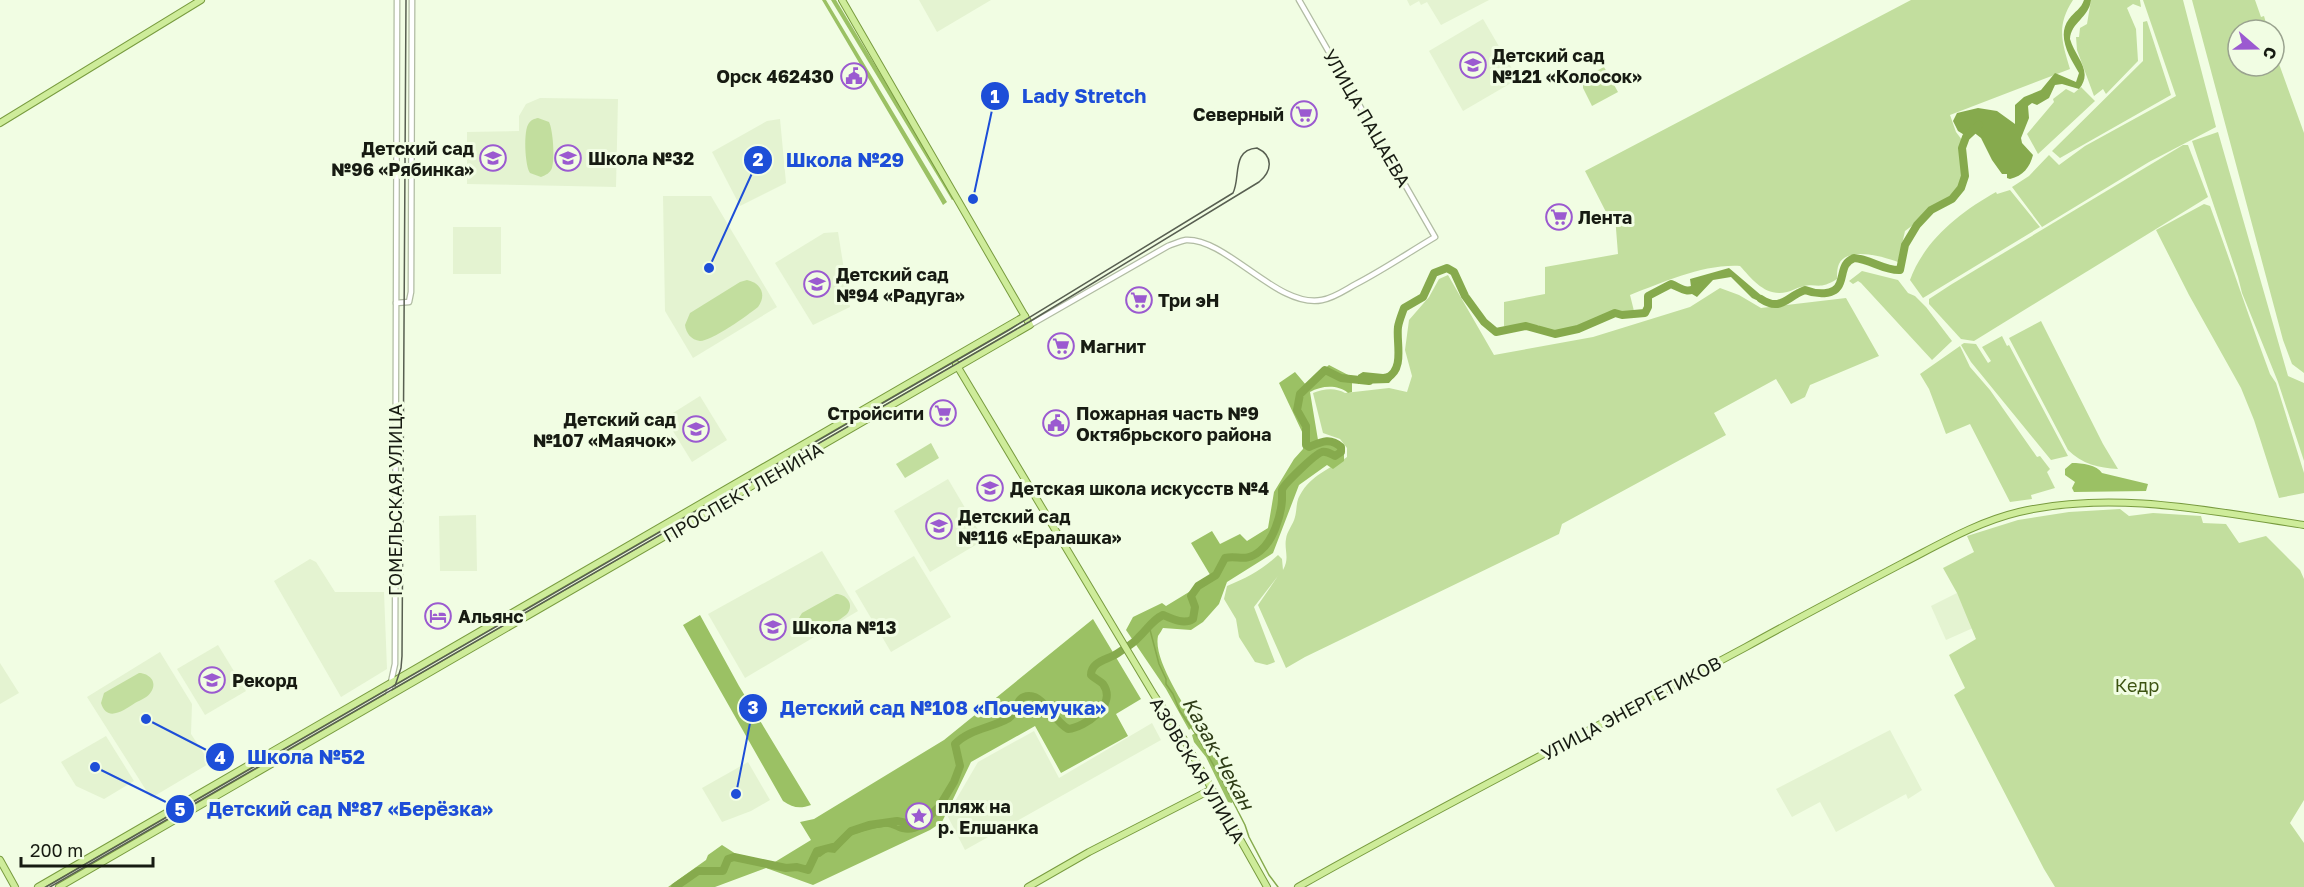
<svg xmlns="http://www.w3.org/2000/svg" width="2304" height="887" font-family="'Golos Text',sans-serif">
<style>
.built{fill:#e4f3d1}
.green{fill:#c2de9e}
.forest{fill:#9bc164}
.water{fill:#86aa4d}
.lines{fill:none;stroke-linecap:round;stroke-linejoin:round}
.stream{stroke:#86aa4d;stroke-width:1.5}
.river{stroke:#86aa4d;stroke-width:8}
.minor-casing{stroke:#b1bca3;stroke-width:7}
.major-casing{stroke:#789b3f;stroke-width:8}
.minor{stroke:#fff;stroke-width:4.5}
.major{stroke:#ceec9a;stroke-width:6}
.tram{stroke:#585f51;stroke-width:1.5}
.labels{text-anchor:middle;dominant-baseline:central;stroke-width:6;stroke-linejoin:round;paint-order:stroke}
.poi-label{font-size:18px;font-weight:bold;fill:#171b12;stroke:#f1fde3;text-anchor:start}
.street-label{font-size:18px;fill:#171b12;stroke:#f1fde3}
.park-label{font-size:18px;fill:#3d5412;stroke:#f1fde3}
.water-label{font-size:20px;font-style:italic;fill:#2e3c16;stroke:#f1fde3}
.leader{fill:none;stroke:#1d4ed8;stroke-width:2}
.callout-dot{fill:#1d4ed8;stroke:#f1fde3;stroke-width:2}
.mark-label{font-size:18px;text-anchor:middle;font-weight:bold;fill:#fff}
.callout-label{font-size:20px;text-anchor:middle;font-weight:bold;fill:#1d4ed8;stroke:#f1fde3;stroke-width:6;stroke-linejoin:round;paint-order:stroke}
</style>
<rect width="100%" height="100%" fill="#f1fde3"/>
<g class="built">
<polygon points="919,0 991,0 937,32"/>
<polygon points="1407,0 1489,0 1441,25 1427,2 1421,5 1419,1 1410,6"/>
<polygon points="1483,19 1518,79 1463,111 1429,51"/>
<polygon points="540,98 618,99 616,187 467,184 467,132 519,131 519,116 526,104"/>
<polygon points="780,119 786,183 740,206 712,152 767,121"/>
<polygon points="663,196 711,196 777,307 693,358 665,311"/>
<rect x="453" y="227" width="48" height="47"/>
<polygon points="838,232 850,307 813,325 775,263 824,233"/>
<polygon points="700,396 727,440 692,462 665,418"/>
<polygon points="948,479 984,540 930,572 894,511"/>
<polygon points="476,515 477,571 440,571 439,516"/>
<polygon points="822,551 858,611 745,678 708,614"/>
<polygon points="914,556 951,617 891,652 855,591"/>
<polygon points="310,559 316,562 335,592 384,592 387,669 341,697 274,581"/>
<polygon points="1957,593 1973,628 1946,640 1931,606"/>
<polygon points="218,645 246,691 205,715 177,669"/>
<polygon points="160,652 192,704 191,734 210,763 151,798 87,697"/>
<polygon points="0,663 19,693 0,704"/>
<polygon points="1152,723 1161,740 965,850 947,815 978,762 1034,731 1059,778"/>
<polygon points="1890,730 1922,790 1908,799 1906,794 1836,832 1820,802 1792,817 1776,789"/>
<polygon points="106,736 134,781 104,799 76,786 61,762"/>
<polygon points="748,762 770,800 751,811 722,822 702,788"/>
</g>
<g class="green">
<path d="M1911,0h162c-17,26 -11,42 -3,69l-120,46 6,17 6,8 -1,42 -5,11 -51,38 -7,31c-14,-5 -50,-16 -59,2 -2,4 -2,11 -2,15 -19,12 -20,3 -36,8 -5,1 -9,4 -14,5 -22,5 -34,-12 -47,-26 -37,-2 -76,16 -110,29l4,16 -84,22 -12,-8 -34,1v-24l41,-8v-27l73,-13 -3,-38 -9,-4 -21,-41z"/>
<polygon points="2091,0 2140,0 2141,7 2133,4 2127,8 2136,29 2138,61 2106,94 2103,89 2094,96 2077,50 2076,37 2079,37 2080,28 2087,24"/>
<polygon points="2143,0 2183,0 2216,127 2149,162 2042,227 2012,187 2029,176 2049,155 2059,165 2085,146 2176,96"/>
<polygon points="2192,0 2255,0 2261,17 2264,16 2268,30 2238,30 2238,66 2274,66 2274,50 2304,133 2304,373 2292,364 2283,340"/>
<polygon points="2147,21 2171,95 2060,158 2052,151 2143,61 2143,22"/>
<polygon points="1604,67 1618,92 1592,106 1583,88 1583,78"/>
<polygon points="2081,87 2095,101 2038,154 2027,134 2054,102 2053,99 2066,89 2074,93"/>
<path d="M538,118l11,4c4,8 6,36 3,46 -2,5 -6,7 -11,9l-11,-4c-5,-7 -7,-43 -1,-50 3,-4 5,-4 9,-5z"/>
<polygon points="2218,132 2288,376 2304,383 2304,461 2278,382 2242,293 2238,277 2192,141"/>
<polygon points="2183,145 2188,145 2208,197 1974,341 1961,339 1929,304 1929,299 1952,284"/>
<path d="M2010,190l30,37 -117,71 -13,-18c14,-39 50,-68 86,-88l1,2z"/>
<path d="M2204,204l6,2c21,56 39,112 60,168l6,9 28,90v20l-25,5 -25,-78 -13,-32 -52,-93 -33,-65z"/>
<polygon points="1862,271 1898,280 1908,293 1915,296 1926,307 1952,341 1932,360 1861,283 1858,281 1853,284 1849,281"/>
<path d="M1448,275l46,80 99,-18 97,-30 30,-19 19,7 22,13 85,-10 33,58 -69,29 -5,12 -14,7 -15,-25 -62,34 12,22 -164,89 -3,10 -254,123 -19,11 -28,-63 20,-29 -24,31 21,55 -8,3 -12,-3 -16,-25 -3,-18 -12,-20 3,-13c20,-8 36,-17 51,-31l4,4 1,11c7,-12 1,-20 3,-31 1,-8 7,-14 9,-22 2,-7 1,-16 5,-22 11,-20 30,-26 47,-38v-9l-7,-9 -17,-6 -10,-40c10,-4 22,-6 32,0l44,-5 18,4 5,-16 -7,-26 4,-30 20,-23 10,-18z"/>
<path d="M747,280c14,3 20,15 11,27 -10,8 -46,34 -58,34 -9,-1 -14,-8 -15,-16l5,-12 50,-31z"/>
<path d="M2041,321l62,123 15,25c-19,-1 -36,-5 -50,-19l-59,-112z"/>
<polygon points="2002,336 2007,346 2009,345 2068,456 2051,460 1971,362 1961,345 1964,343 1976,344 1988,363 1991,361 1982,347"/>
<polygon points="1960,346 1970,367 1990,390 2037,457 2040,456 2050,469 2047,472 2055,488 2031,495 2032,499 2010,502 1970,424 1946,434 1929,389 1920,374"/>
<polygon points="931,443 939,458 905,478 896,464"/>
<polygon points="2120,509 2129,516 2153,513 2201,516 2203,523 2226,524 2239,543 2266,536 2300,570 2304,579 2304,800 2290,823 2304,843 2304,887 2055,887 2044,869 1954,695 1965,688 1949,655 1976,639 1957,593 1943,568 1974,552 1967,536 2018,520 2069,512"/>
<path d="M836,594c10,0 19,10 11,20 -5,5 -32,21 -39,21 -4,0 -5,-2 -8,-4l-3,-10 5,-8z"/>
<path d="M139,673c10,0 19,9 12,19 -3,5 -10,8 -16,11 -11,7 -28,20 -34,0l3,-10z"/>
</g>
<g class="forest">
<polygon points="822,0 826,0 947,202 943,205 939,198"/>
<polygon points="831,0 836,0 955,198 952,200"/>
<path d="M1329,365l23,12v15l-4,1c-11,-9 -27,-7 -38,-1l8,48h18l8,9v12l-11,8 -6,-4 -28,20 -26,68 -46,29 -8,22 -16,18 -12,8 -28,-2c0,0 -4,7 -5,8 -5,23 26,68 37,88l-6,6 -23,-41 -40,-59 7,-13 29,-14 4,3 46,-28 -21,-35 21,-12 8,13 20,-10 7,7 21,-13 6,-36 20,-33 9,-10 1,-13 -25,-53 16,-11 11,13z"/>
<path d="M2072,463c10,0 25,2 30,10l46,11 -2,7 -72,1 -2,-4 3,-6 -10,-7v-6z"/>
<path d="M700,615l39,71 72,119c-11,4 -18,3 -28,-4l-100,-176z"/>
<polygon points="1093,619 1141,699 1116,714 1128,736 1061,773 1035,726 971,762 942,822 930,830 813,885 766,868 715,887 668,887 706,860 708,855 722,845 736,854 770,865 811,840 800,822 814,819 944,740"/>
<polygon points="1201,730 1207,738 1207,746 1214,758 1216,756 1223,768 1222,774 1233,799 1232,803 1228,802 1206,757 1194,742 1192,735"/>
</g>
<g class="water">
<path d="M2084,0h7c-2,18 -20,22 -21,39 5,18 24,32 9,50l-17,-5 -7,1 -6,13 -12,7 -5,-2 -4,3 1,12 -8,20 1,5 11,12c-3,12 -10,21 -23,24l-3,-1v-4h-5l-10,-14 -11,-22 -9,-7 -6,5 -8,-5 -5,-10 4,-8 21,-5 19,3 18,13v-19l9,-8 17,-7 14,-17 21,9 3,-9c-9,-15 -23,-37 -10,-54 6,-8 12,-10 15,-19z"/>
<polygon points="1729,268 1769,302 1769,306 1752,298 1731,277 1713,280 1697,297 1692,294 1690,279"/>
<polygon points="1363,372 1383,374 1394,372 1395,376 1389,383 1358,384 1358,375"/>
<path d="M928,817l2,2c-3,10 -17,16 -28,13 -6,-1 -11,-6 -18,-5 -8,1 -20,4 -28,7 -11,3 -13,11 -21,19l-8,-1 -7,5 -6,-1c3,-6 10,-9 17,-9l15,-12 29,-13 5,3 11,-4 7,5h18l5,-6z"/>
</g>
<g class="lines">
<polyline class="stream" points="1149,626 1159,664 1166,679 1166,684 1173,694 1180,711 1197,736 1223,782 1245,825 1249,837 1269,875 1278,887"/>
<g class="river">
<path d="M1761,299c20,13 25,-2 44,-9 10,4 30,7 35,-7 4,-11 2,-20 14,-25 16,1 31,13 46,12l5,-25 12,-20 14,-15 21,-11 9,-11 4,-12 -3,-28 4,-11 13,-12"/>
<path d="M1387,378c18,-9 9,-35 11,-51 1,-6 4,-13 6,-19l19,-11 11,-24 13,-5 7,4 11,24 19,26 12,10 30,-6 29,8 23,-5 37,-16 7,2 23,-2 3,-6v-11l23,-12c12,5 15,10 28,3"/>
<path d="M675,887l23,-16h25l5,-12 6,-2 52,11 11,-1 11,3 9,-19 19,-5 15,-15 18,-6 28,-4 19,4 7,-3 16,-15 15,-25 6,-16 -5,-22c14,-15 37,-16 54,-26 9,-6 6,-23 21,-22 13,0 25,26 38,33 17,-2 50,-24 35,-45 -3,-3 -9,-6 -12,-9 0,-14 17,-15 27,-22 7,-5 15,-9 20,-15 9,-8 14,-18 25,-23 9,4 21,10 30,4l2,-12 -4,-11 7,-10 18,-11 9,-17c14,-3 20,5 35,-7 13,-10 21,-35 22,-51 0,-2 0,-8 0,-10 1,-5 33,-36 40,-38 5,-1 9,2 13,4l6,-4v-5c-11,-10 -20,-5 -32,0l-3,-2v-19l-9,-16 3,-16 25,-24 16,8 28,3"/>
</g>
<g class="minor-casing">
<g id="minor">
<polyline points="396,303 409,302 411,292 412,0"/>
<path d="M1030,325l138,-79c6,-2 12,-5 18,-6 41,-2 92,69 136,60 12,-2 23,-10 34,-16 27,-14 52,-31 79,-47l-136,-237"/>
<polyline points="388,696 395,664 397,0"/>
</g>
</g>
<g class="major-casing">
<g id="major">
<polyline points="0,123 201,0"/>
<polyline points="956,364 1154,695 1183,738 1267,887"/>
<polyline points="0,860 15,887"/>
<polyline points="38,887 1025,316"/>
<polyline points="59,887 1030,325 842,0"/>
<polyline points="1028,887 1089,852 1212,789"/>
<path d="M1298,887c148,-84 299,-160 448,-240 52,-29 104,-56 157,-84 37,-19 74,-41 116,-51 94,-22 191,-1 285,13"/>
</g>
</g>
<use href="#minor" class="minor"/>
<use href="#major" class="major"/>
<g class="tram">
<polyline points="395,686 401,668 402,656 406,0"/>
<path d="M46,887l963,-557 224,-137c8,-16 -2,-43 24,-45 17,8 15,23 2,34l-230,140 -979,565"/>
</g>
</g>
<defs>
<g id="school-ring" transform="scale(1.35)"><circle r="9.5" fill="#f1fde3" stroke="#9b5ad0" stroke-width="1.5"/><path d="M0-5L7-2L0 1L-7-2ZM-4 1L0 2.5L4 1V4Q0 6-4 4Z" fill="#9b5ad0"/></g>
<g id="civic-ring" transform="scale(1.35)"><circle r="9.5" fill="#f1fde3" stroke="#9b5ad0" stroke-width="1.5"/><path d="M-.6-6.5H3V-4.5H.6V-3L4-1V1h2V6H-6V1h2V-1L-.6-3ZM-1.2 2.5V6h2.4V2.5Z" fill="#9b5ad0"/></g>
<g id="supermarket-ring" transform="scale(1.35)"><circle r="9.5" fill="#f1fde3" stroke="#9b5ad0" stroke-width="1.5"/><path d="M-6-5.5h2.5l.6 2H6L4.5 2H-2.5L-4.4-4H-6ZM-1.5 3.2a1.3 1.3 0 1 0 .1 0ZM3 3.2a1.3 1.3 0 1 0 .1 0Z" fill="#9b5ad0"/></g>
<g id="hotel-ring" transform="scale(1.35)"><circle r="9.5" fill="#f1fde3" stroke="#9b5ad0" stroke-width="1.5"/><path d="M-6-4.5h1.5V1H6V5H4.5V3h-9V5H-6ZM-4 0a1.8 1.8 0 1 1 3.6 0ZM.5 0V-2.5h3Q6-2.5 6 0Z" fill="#9b5ad0"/></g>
<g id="sight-ring" transform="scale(1.35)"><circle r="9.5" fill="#f1fde3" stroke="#9b5ad0" stroke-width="1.5"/><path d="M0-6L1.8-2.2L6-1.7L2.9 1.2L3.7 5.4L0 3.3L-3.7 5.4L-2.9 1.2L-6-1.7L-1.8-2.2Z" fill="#9b5ad0"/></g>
</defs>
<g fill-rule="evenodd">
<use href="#school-ring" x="1473" y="65"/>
<use href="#civic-ring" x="854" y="76"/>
<use href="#supermarket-ring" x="1304" y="114"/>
<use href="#school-ring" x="493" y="158"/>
<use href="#school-ring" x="568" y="158"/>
<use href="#supermarket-ring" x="1559" y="217"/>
<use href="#school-ring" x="817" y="284"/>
<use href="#supermarket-ring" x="1139" y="300"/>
<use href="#supermarket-ring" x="1061" y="346"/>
<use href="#supermarket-ring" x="943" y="413"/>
<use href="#civic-ring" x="1056" y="423"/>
<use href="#school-ring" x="696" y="429"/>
<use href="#school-ring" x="990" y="488"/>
<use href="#school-ring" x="939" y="526"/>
<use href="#hotel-ring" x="438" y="616"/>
<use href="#school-ring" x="773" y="627"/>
<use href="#school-ring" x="212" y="680"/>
<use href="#sight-ring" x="919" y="816"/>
</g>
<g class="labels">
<g class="poi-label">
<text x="1492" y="55">Детский сад<tspan x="1492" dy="21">№121 «Колосок»</tspan></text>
<text x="834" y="76" text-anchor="end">Орск 462430</text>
<text x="1284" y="114" text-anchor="end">Северный</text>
<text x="474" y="148" text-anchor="end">Детский сад<tspan x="474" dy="21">№96 «Рябинка»</tspan></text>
<text x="588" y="158">Школа №32</text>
<text x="1578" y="217">Лента</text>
<text x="836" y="274">Детский сад<tspan x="836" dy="21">№94 «Радуга»</tspan></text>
<text x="1158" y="300">Три эН</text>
<text x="1080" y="346">Магнит</text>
<text x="924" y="413" text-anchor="end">Стройсити</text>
<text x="1076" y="413">Пожарная часть №9<tspan x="1076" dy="21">Октябрьского района</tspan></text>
<text x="676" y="419" text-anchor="end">Детский сад<tspan x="676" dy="21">№107 «Маячок»</tspan></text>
<text x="1010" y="488">Детская школа искусств №4</text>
<text x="958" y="516">Детский сад<tspan x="958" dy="21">№116 «Ералашка»</tspan></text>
<text x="458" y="616">Альянс</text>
<text x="792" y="627">Школа №13</text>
<text x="232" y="680">Рекорд</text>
<text x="938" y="806">пляж на<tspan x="938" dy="21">р. Елшанка</tspan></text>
</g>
<g class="street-label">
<text transform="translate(1367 118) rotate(60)">УЛИЦА ПАЦАЕВА</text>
<text transform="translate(743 492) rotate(-30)">ПРОСПЕКТ ЛЕНИНА</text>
<text transform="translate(395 500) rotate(-90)">ГОМЕЛЬСКАЯ УЛИЦА</text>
<text transform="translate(1631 708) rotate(-28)">УЛИЦА ЭНЕРГЕТИКОВ</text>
<text transform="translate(1198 770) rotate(59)">АЗОВСКАЯ УЛИЦА</text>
</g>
<g class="park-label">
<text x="2137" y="685">Кедр</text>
</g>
<g class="water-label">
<text transform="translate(1219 753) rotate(61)">Казак-Чекан</text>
</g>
</g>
<path class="leader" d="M973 199L995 96M709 268L758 160M736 794L753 708M146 719L220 757M95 767L180 809"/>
<g class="callout-dot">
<circle cx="973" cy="199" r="6"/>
<circle cx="709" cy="268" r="6"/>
<circle cx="736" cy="794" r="6"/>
<circle cx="146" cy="719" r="6"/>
<circle cx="95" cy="767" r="6"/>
<circle cx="995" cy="96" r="15"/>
<circle cx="758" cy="160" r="15"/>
<circle cx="753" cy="708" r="15"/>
<circle cx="220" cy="757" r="15"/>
<circle cx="180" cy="809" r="15"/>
</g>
<g class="mark-label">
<text x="995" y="103">1</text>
<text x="758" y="166">2</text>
<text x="753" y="714">3</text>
<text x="220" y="764">4</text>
<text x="180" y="816">5</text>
</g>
<g class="callout-label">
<text x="1084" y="103">Lady Stretch</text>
<text x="845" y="167">Школа №29</text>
<text x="943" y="715">Детский сад №108 «Почемучка»</text>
<text x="306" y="764">Школа №52</text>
<text x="350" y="816">Детский сад №87 «Берёзка»</text>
</g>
<g transform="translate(2256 48) rotate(110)"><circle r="28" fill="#f1fde3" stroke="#9aa38f" stroke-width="1.5"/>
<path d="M0-4.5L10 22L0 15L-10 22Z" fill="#9b5ad0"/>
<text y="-9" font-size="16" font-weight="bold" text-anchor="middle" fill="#171b12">С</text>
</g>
<path d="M21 857v9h132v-9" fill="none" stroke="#171b12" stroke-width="3"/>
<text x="30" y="857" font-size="18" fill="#171b12" stroke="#f1fde3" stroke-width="4.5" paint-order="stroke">200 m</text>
</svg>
